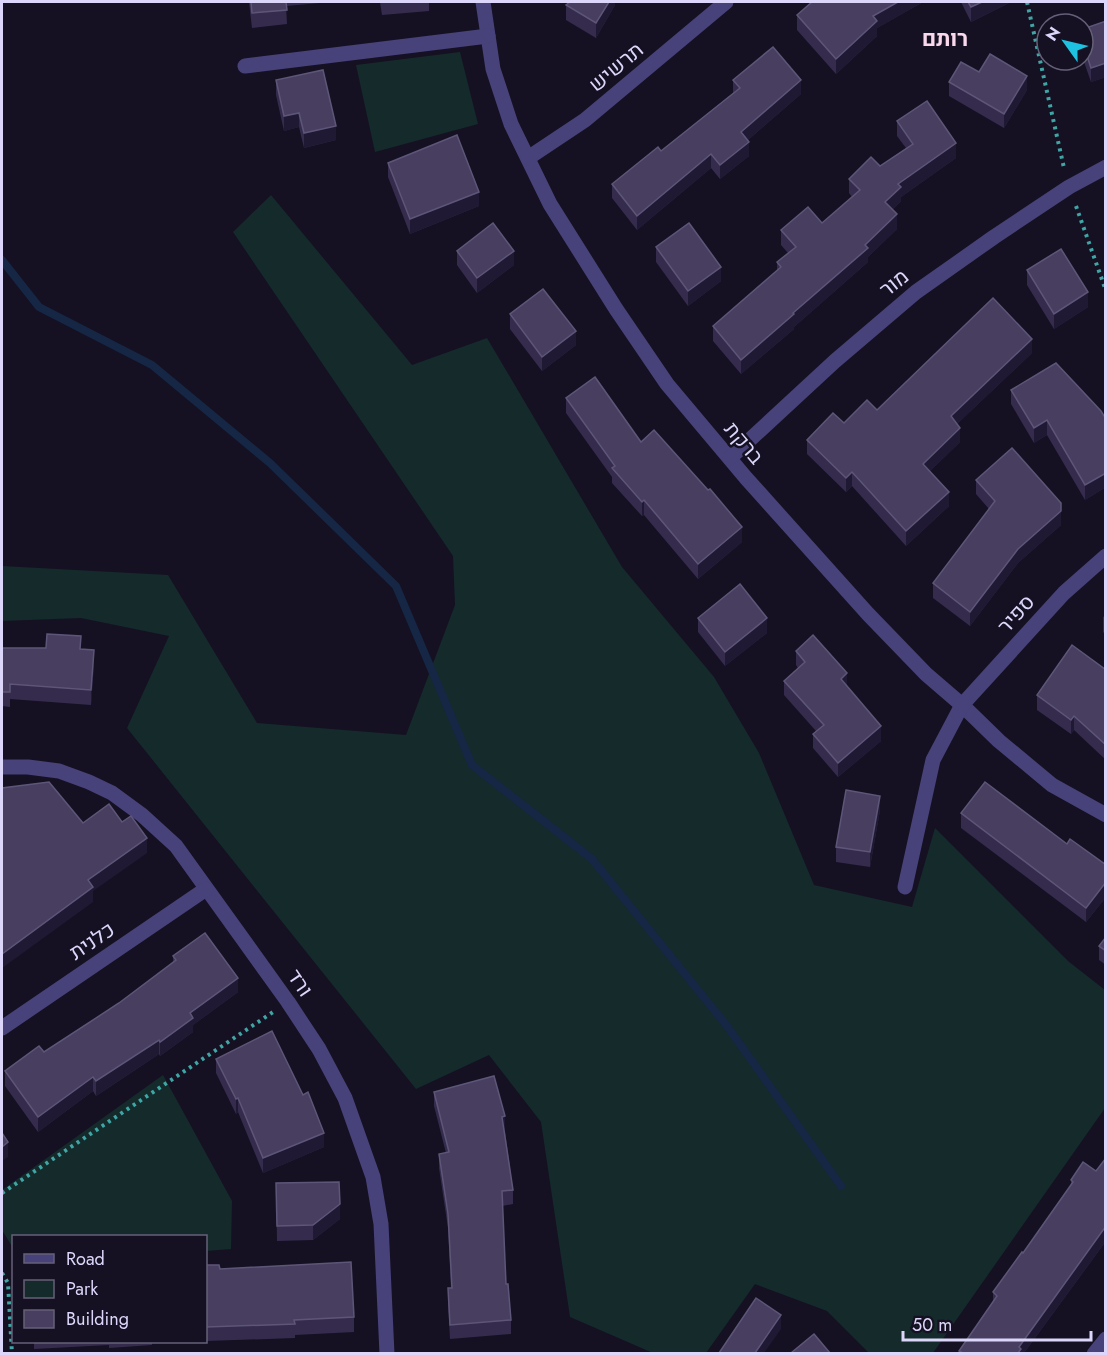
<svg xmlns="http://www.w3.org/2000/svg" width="1107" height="1355" font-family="Jost,Heebo,sans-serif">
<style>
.green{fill:#152a2b}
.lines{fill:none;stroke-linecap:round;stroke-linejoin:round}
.stream{stroke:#162746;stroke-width:8}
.path{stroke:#3ea6a5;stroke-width:4;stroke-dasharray:3 4.5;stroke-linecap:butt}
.minor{stroke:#47427a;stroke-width:15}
.wall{fill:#352c4d}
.shaded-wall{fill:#201934}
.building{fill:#473e60;stroke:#5e5678;stroke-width:1.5}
.labels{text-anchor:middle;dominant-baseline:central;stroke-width:5;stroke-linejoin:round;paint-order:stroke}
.street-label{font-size:21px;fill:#dcd7fa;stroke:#151122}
.neighbourhood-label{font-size:22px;font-weight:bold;fill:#fad8ec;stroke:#151122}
</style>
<rect width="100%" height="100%" fill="#151122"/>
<g class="green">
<polygon points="460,52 478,124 375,152 356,65"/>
<polygon points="271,195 412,365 487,338 622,567 714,677 759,753 814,885 912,907 935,828 1068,961 1105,990 1105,1108 933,1353 869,1353 827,1311 755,1284 706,1353 653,1353 570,1317 541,1122 489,1055 416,1089 127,728 169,636 81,618 2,621 2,566 168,575 257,723 406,735 455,605 453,556 233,232"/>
<polygon points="163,1075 232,1201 231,1249 206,1251 206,1236 14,1236 13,1248 2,1230 2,1190"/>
</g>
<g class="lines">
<polyline class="stream" points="2,260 39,307 152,365 270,463 396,586 472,765 592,859 727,1026 841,1186"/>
<g class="path">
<polyline points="1027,2 1064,168"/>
<polyline points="1076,206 1106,291"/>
<polyline points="2,1193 273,1012"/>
<polyline points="2,1273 8,1283 12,1354"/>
</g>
<g class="minor">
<polyline points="483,2 493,69 511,124 550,204 616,309 667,384 746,478 868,614 926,674 962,705 999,741 1052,785 1106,815"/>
<polyline points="245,66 488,36"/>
<polyline points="528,158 585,120 726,2"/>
<polyline points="730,458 835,361 916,292 994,237 1069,187 1106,167"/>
<polyline points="2,767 28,767 59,771 89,782 112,793 142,815 176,846 288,1002 319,1049 345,1098 373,1177 381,1224 387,1354"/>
<polyline points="905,887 933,760 962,705 1064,593 1106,556"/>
<polyline points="2,1028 206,889"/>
<polyline points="1094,1354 1106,1339"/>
</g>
</g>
<g class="wall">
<polygon points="249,2 320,2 320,3 286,6 287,24 252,28"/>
<polygon points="380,2 429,2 429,11 382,15"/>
<polygon points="615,2 615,5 596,38 566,20 566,5"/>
<polygon points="812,2 923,2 877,28 877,36 836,74 797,30 797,15"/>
<polygon points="961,2 1009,2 1009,3 971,22"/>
<polygon points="1106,21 1106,77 1091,82 1083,59 1083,29"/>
<polygon points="979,72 1027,90 1004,128 949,96 949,82"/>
<polygon points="276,80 336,140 304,148 299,127 284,131 276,95"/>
<polygon points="733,80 801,94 748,140 749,156 720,179 711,168 637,230 612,198 612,184 661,151 733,93"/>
<polygon points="897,121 956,158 901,197 901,201 892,210 897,229 868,257 868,262 794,327 794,329 741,374 713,341 713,326 777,271 777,262 788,253 781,245 781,230 822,223 852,197 849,193 849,179 880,166 906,148 897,136"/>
<polygon points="388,163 479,206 410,234 388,177"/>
<polygon points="656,247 721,281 688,306 656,262"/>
<polygon points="457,251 514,265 477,293 457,265"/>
<polygon points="1027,270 1088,307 1054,329 1027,285"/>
<polygon points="510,314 576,345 542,371 510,329"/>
<polygon points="1032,353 957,424 960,442 930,471 949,506 906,546 852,486 846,492 807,454 807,440 877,410"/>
<polygon points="1011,390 1104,416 1106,416 1106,487 1085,500 1047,435 1034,443 1011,404"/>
<polygon points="566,398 742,542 698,579 644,515 642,516 612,483 612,477 566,413"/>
<polygon points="976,480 1061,525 1018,563 970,626 933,598 933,583 989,509 976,494"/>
<polygon points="1106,615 1106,635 1103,632 1103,617"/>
<polygon points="698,618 767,633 725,666 698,632"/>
<polygon points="2,648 81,649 94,664 91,705 10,699 10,707 2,706"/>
<polygon points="796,651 847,686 881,741 838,777 813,748 813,734 816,731 784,695 784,681 798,668 796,665"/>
<polygon points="1106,670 1106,760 1074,730 1071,734 1037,710 1037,695"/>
<polygon points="880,810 870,867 836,862 836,847"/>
<polygon points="961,813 1067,844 1106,865 1106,897 1086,922 961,828"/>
<polygon points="1106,937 1106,965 1099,960 1099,946"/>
<polygon points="173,956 238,992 193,1025 193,1032 160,1056 159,1054 96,1096 93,1091 38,1132 5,1086 5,1071 44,1052 119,1003 173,963"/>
<polygon points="216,1059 303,1095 324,1147 263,1173 238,1112 236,1114 216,1073"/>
<polygon points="434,1092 505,1131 513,1190 513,1204 502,1206 506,1284 511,1320 511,1334 450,1339 448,1303 448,1288 451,1288 448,1228 439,1168 439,1154 446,1153 434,1106"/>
<polygon points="1106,1158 1106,1241 1024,1353 959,1353 959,1351 993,1302 993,1292 1023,1253 1071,1185 1071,1180 1096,1171"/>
<polygon points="276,1183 340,1219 313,1240 277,1241"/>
<polygon points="206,1265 220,1269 354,1317 354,1332 295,1335 295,1338 206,1341"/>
<polygon points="34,1341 203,1341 152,1343 152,1345 109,1348 109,1345 34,1349"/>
</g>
<g class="shaded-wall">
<polygon points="609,2 615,2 615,5 596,38 596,23"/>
<polygon points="898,2 923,2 877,28 877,36 836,74 836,59 873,16"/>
<polygon points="982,2 1009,2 1009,3 971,22 971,7"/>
<polygon points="1106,63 1106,77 1091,82 1091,68"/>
<polygon points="1027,76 1027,90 1004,128 1004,114"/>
<polygon points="801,80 801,94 741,146 741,132"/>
<polygon points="299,113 299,127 284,131 284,116"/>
<polygon points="336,126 336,140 304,148 304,133"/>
<polygon points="749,142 749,156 720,179 720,165"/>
<polygon points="956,143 956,158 901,197 901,201 885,217 885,202 898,184"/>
<polygon points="711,154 711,168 637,230 637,216"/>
<polygon points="479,192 479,206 410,234 410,219"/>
<polygon points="897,214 897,229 868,257 868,262 794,327 794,329 741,374 741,360 793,313"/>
<polygon points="514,251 514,265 477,293 477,278"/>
<polygon points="721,267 721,281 688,306 688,291"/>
<polygon points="1088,292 1088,307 1054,329 1054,314"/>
<polygon points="576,331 576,345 542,371 542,357"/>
<polygon points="1032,339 1032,353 951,430 951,416"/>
<polygon points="1047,420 1047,435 1034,443 1034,428"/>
<polygon points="960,428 960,442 923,478 923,464"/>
<polygon points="852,472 852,486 846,492 846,478"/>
<polygon points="1106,473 1106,487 1085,500 1085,485"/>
<polygon points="949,492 949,506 906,546 906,531"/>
<polygon points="644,500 644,515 642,516 642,502"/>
<polygon points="1061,511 1061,525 1018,563 970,626 970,612 1018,549"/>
<polygon points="742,527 742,542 698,579 698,564"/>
<polygon points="767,618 767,633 725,666 725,652"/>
<polygon points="94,650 94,664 91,705 91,690"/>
<polygon points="847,673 847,688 841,679"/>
<polygon points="1074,716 1074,730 1071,734 1071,720"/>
<polygon points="881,726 881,741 838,777 838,763"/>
<polygon points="880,796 880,810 870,867 870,852"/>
<polygon points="147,838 147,853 93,891 93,902 2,968 2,954 88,880"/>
<polygon points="1106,882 1106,897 1086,922 1086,908"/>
<polygon points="238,978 238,992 193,1025 193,1032 160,1056 160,1042 190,1013"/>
<polygon points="159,1040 159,1054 96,1096 96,1081"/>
<polygon points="93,1077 93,1091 38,1132 38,1117"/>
<polygon points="238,1098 238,1112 236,1114 236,1099"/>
<polygon points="505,1116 505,1131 502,1131 502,1117"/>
<polygon points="324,1133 324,1147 263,1173 263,1158"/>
<polygon points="8,1142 8,1157 2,1161 2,1147"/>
<polygon points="340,1204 340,1219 313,1240 313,1225"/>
<polygon points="1106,1226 1106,1241 1024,1353 1018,1353 1019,1347"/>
<polygon points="781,1315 781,1329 764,1353 755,1353"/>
</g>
<g class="building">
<polygon points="251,2 286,2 287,10 252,13"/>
<polygon points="570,2 609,2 596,23 566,5"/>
<polygon points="812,2 898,2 873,16 877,21 836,59 797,15"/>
<polygon points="968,2 982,2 971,7"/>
<polygon points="1106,21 1106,63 1091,68 1083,44 1083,29"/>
<polygon points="773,47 801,80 741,132 749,142 720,165 711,154 637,216 612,184 658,147 661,151 740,88 733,80"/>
<polygon points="990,54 1027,76 1004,114 949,82 961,62 979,72"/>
<polygon points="323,70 336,126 304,133 299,113 284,116 276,80"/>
<polygon points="927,101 956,143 898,184 901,187 885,202 897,214 865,245 868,248 793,313 794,314 741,360 713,326 781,267 777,262 796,247 781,230 808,207 822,223 860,190 849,179 871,157 880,166 913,144 897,121"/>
<polygon points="457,135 479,192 410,219 388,163"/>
<polygon points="493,223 514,251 477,278 457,251"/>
<polygon points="689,223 721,267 688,291 656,247"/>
<polygon points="1061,249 1088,292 1054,314 1027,270"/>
<polygon points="543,289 576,331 542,357 510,314"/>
<polygon points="993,298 1032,339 951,416 960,428 923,464 949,492 906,531 852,472 846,478 807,440 833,413 844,423 867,400 877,410"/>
<polygon points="1056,363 1101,411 1104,416 1106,416 1106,473 1085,485 1047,420 1034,428 1011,390"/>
<polygon points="595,377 641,442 654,430 708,490 710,489 742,527 698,564 644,500 642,502 612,468 615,466 566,398"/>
<polygon points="1012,448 1061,503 1061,511 1018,549 970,612 933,583 995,501 976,480"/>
<polygon points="740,584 767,618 725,652 698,618"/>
<polygon points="47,634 81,636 80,649 94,650 91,690 10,684 10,692 2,692 2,648 46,648"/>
<polygon points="813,635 847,673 841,679 881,726 838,763 813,734 824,725 784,681 805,662 796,651"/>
<polygon points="1072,645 1106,670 1106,745 1074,716 1071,720 1037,695"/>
<polygon points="49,782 83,823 109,804 122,822 131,816 147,838 88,880 93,887 2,954 2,788"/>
<polygon points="985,782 1067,844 1070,839 1106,865 1106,882 1086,908 961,813"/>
<polygon points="846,790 880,796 870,852 836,847"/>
<polygon points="205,933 238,978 190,1013 193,1018 160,1042 159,1040 96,1081 93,1077 38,1117 5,1071 39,1046 44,1052 119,1003 176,960 173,956"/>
<polygon points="1106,937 1106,951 1099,946"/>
<polygon points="272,1031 303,1095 308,1092 324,1133 263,1158 238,1098 236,1099 216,1059"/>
<polygon points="494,1076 505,1116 502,1117 513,1190 502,1191 506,1284 508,1284 511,1320 450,1325 448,1288 452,1288 448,1214 439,1154 449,1152 434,1092"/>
<polygon points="2,1133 8,1142 2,1147"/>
<polygon points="1106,1158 1106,1226 1019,1347 1021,1349 1018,1353 963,1353 959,1351 997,1296 993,1292 1022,1252 1023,1253 1073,1182 1071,1180 1083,1162 1096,1171"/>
<polygon points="339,1182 340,1204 313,1225 277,1226 276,1183"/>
<polygon points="351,1262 354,1317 294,1320 295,1324 206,1327 206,1265 219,1265 220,1269"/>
<polygon points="756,1298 781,1315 755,1353 719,1353"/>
<polygon points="814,1334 830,1353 791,1353"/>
</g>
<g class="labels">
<g class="street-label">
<text transform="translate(616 67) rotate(-40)">תרשיש</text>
<text transform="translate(894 283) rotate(-39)">מור</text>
<text transform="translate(744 443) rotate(50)">ברקת</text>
<text transform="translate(1016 614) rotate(-48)">ספיר</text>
<text transform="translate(92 941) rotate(-34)">כלנית</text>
<text transform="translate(300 983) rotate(56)">ורד</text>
</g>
<g class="neighbourhood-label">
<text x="945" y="38">רותם</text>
</g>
</g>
<rect width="1107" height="1355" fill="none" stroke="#dcd7fa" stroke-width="6"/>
<rect x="12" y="1235" width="195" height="108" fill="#151122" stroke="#656078" stroke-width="1.5"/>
<rect x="24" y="1254" width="30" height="9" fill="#47427a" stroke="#656078" stroke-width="1.5"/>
<text x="66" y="1265" font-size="18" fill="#dcd7fa">Road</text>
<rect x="24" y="1280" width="30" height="18" fill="#152a2b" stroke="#656078" stroke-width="1.5"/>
<text x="66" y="1295" font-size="18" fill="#dcd7fa">Park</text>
<rect x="24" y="1310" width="30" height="18" fill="#473e60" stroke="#656078" stroke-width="1.5"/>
<text x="66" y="1325" font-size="18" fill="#dcd7fa">Building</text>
<g transform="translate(1065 42) rotate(304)"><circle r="28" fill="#151122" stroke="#656078" stroke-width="1.5"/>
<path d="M0-4.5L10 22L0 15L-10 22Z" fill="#1ec1df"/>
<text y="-9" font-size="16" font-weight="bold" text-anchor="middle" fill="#dcd7fa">N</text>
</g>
<path d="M903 1331v9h188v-9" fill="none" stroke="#dcd7fa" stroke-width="3"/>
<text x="912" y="1331" font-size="18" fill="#dcd7fa" stroke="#151122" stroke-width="4.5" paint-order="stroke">50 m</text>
</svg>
